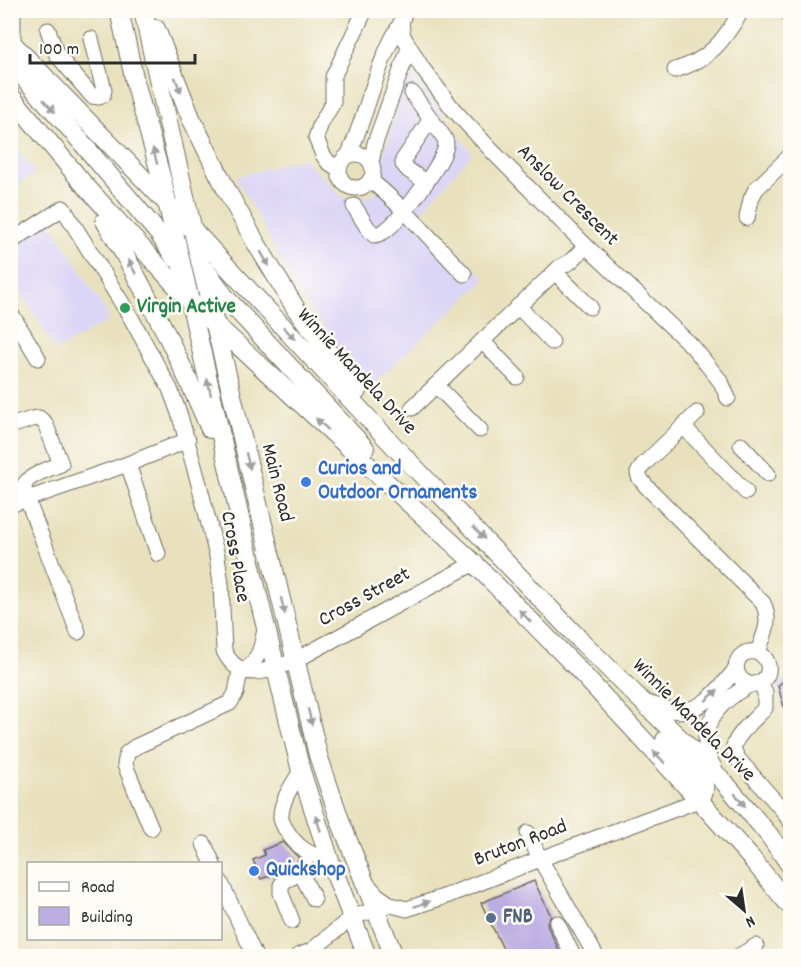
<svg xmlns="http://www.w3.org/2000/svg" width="801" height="967" font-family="Dekko,sans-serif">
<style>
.built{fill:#dcd6f6}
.building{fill:#bcade2}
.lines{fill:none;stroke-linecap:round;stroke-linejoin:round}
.minor-casing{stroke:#6e6b5e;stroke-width:17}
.major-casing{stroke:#6e6b5e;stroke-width:20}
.minor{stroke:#fff;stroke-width:15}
.major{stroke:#fff;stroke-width:18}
.oneway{fill:#a0a0a0}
.leisure-dot{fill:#2e9e5b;stroke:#fdfcf7;stroke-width:2}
.shop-dot{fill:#3f7fe0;stroke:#fdfcf7;stroke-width:2}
.service-dot{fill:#5c6f8a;stroke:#fdfcf7;stroke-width:2}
.labels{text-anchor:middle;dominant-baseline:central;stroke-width:5;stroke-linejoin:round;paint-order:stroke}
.street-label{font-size:21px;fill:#2b2b2b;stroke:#fdfcf7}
.leisure-label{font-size:21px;font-weight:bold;fill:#27864d;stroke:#fdfcf7;text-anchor:start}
.shop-label{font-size:21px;font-weight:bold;fill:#366cbe;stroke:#fdfcf7;text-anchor:start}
.service-label{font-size:21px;font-weight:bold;fill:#4e5e75;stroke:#fdfcf7;text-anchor:start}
</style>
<rect width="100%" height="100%" fill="#fdfcf7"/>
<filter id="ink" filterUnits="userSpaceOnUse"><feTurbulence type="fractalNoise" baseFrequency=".0167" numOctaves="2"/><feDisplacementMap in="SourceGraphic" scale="12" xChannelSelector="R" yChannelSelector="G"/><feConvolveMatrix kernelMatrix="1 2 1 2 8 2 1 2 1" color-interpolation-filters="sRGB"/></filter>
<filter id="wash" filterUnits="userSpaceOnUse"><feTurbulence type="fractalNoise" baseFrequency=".008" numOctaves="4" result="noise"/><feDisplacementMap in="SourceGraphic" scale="24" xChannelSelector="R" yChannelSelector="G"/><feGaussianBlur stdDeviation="1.35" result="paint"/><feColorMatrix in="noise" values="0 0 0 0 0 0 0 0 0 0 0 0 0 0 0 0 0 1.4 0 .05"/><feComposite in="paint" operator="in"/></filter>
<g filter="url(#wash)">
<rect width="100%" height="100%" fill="#e9e1be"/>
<g class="built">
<polygon points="413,76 472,153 420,213 486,279 370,387 346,358 300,295 236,177 303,158 342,197 356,201 372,196 382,185 384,172 381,162 407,79"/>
<polygon points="10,140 36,173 11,189 10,189"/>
<polygon points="51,222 110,319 56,351 11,274 10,246"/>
</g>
<g id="blocks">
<g class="building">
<polygon points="790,674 790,701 784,707 778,686"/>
<polygon points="283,842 299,858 294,866 282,871 275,877 274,874 261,879 253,860 265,855 263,850"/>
<polygon points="534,881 551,916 547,922 548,927 562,957 507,957 481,903"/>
</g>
</g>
</g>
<g filter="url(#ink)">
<use href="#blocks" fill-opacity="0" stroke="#6e6b5e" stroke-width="1.5"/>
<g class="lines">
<g class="minor-casing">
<g id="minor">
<polyline points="405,10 401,23 403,36 422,68 453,109 494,153 586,246 693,347 721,382 728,398"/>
<polyline points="785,10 790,16"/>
<polyline points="48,30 57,55 92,96 99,97 103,95 104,90 91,39"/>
<polyline points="13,44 13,10"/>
<path d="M675,70c35,-10 49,-30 67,-60"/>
<circle cx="356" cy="171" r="17"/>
<path d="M348,156c20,-44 28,-93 53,-133"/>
<polyline points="371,163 375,143 409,48"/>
<polyline points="339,169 328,162 323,155 316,138 321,123 333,103 333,77 365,10"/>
<path d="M370,180c35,28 63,62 94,94"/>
<polyline points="426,182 408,170 403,164 403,160 431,119"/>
<path d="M354,206l13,21 7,8c1,0 8,-2 9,-3 15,-8 58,-67 62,-83 2,-5 1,-9 -2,-13l-31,-43"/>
<polyline points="747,218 751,199 756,189 790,156"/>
<path d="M10,242l53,-34 67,108 40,73 10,27 19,68 18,72 4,28 3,67c16,33 46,20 72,9l178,-97"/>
<polyline points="555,272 590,307"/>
<polyline points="518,306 552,342"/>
<polyline points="10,312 38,358"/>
<polyline points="482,341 517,377"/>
<polyline points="436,385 480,430"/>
<polyline points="412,408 560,267 570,262 586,246"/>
<path d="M697,413l-54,52 -5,8 1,4 7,9 117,117c9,19 1,31 -5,49"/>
<path d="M10,426l22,-7 7,-1 6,5 16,41c-8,3 -33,12 -36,20 -2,4 1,11 2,15l51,133"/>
<polyline points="683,426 746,492"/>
<polyline points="741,445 768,474"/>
<polyline points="128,464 158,554"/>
<polyline points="10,505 128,464 188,440"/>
<path d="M245,672c15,-16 16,-22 20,-43"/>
<path d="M760,683l5,9v16c-7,8 -29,27 -31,38 -1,4 2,9 4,13l42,48 10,14"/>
<path d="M643,702c9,2 19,6 28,8 29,6 48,-21 65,-41"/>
<path d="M715,770c-2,-5 -6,-11 -7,-17 -9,-30 14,-52 38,-66 6,-4 12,-2 17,-7 10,-8 5,-26 -8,-28 -21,-3 -26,25 -6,32"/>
<path d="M301,771c-8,13 -19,28 -20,44 -1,5 2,9 4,13 12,21 24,26 45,33"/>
<polyline points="151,828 125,765 127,753 135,747 230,703 236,693 240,670"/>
<polyline points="528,833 540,859 596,956"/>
<polyline points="204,844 213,864"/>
<polyline points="305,865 301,873 314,899"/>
<polyline points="220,881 255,956"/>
<polyline points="367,884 377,895 391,905 407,909 446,896 540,859 699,800"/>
<polyline points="292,921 281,893 281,885 286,880 301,873"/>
<polyline points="557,923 573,956"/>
<polyline points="298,956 311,951 351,918 385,906"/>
<polyline points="739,956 756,946"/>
</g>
</g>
<g class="major-casing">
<g id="major">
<polyline points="119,10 135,82 162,180 254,579 301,771 330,861 367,956"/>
<path d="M143,10c54,250 117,497 175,745l23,68 53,133"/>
<polyline points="156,29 191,118 227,191 256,243 296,309 357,391"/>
<polyline points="10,41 192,229 394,446 583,643 725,783 769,835 790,865"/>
<polyline points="10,62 72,131 159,234 175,258"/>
<polyline points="10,95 82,182 189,300 474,563 576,667 699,800 751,858 790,906"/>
<path d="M105,221c40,67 74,136 105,208"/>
<polyline points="206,270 225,297 365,448"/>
<path d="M665,740l37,39c4,8 3,14 -3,21"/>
</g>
</g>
<use href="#minor" class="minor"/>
<use href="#major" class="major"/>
</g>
<defs><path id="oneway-solid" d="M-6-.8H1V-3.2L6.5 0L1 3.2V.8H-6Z" transform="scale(1.5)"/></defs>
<g class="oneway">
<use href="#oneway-solid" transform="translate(178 85) rotate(69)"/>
<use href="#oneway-solid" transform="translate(49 106) rotate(48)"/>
<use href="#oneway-solid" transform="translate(155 156) rotate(-105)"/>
<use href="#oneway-solid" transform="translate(265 259) rotate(60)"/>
<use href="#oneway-solid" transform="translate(132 267) rotate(-119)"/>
<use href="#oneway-solid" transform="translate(289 333) rotate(47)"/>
<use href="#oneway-solid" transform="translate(209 387) rotate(-103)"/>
<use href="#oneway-solid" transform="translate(322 424) rotate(-138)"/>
<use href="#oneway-solid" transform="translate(248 461) rotate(76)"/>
<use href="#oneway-solid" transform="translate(479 533) rotate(46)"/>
<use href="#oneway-solid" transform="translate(283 606) rotate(76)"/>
<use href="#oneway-solid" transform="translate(525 616) rotate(-134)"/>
<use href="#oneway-solid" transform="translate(712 695) rotate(-42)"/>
<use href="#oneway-solid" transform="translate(310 717) rotate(77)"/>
<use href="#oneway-solid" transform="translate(659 757) rotate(-133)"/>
<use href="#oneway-solid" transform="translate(740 800) rotate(50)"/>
<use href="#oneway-solid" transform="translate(318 823) rotate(-108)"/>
<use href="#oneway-solid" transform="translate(422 904) rotate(-18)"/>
</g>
</g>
<circle class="leisure-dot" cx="125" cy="308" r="6"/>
<g class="shop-dot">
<circle cx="306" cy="482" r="6"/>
<circle cx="254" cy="871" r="6"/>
</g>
<circle class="service-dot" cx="491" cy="918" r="6"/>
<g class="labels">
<g class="street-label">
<text transform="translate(567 196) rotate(45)">Anslow Crescent</text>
<text transform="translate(356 372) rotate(47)">Winnie Mandela Drive</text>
<text transform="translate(276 483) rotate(76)">Main Road</text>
<text transform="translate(234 557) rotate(80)">Cross Place</text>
<text transform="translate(365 598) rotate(-29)">Cross Street</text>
<text transform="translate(693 721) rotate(45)">Winnie Mandela Drive</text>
<text transform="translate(521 844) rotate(-21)">Bruton Road</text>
</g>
<g class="leisure-label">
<text x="137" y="308">Virgin Active</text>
</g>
<g class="shop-label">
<text x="318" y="470">Curios and<tspan x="318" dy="24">Outdoor Ornaments</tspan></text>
<text x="266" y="871">Quickshop</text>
</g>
<g class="service-label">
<text x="503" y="918">FNB</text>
</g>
</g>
<rect width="801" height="967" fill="none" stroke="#fdfcf7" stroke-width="36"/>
<rect x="27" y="862" width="195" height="78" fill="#fdfcf7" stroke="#a9a8a5" stroke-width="1.5"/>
<rect x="39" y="882" width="30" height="9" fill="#ffffff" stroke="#a9a8a5" stroke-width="1.5"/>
<text x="81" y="892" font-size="18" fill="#2b2b2b">Road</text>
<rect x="39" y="907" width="30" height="18" fill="#bcade2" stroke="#a9a8a5" stroke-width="1.5"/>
<text x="81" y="922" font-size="18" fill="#2b2b2b">Building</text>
<g transform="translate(744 910) rotate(151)" stroke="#fdfcf7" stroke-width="4.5" paint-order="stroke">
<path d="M0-4.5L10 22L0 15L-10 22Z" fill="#2b2b2b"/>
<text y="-9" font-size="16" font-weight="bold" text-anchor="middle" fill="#2b2b2b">N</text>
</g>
<path d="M30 54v9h165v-9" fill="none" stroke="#2b2b2b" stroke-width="3"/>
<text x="39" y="54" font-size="18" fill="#2b2b2b" stroke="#fdfcf7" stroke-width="4.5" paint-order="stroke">100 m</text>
</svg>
